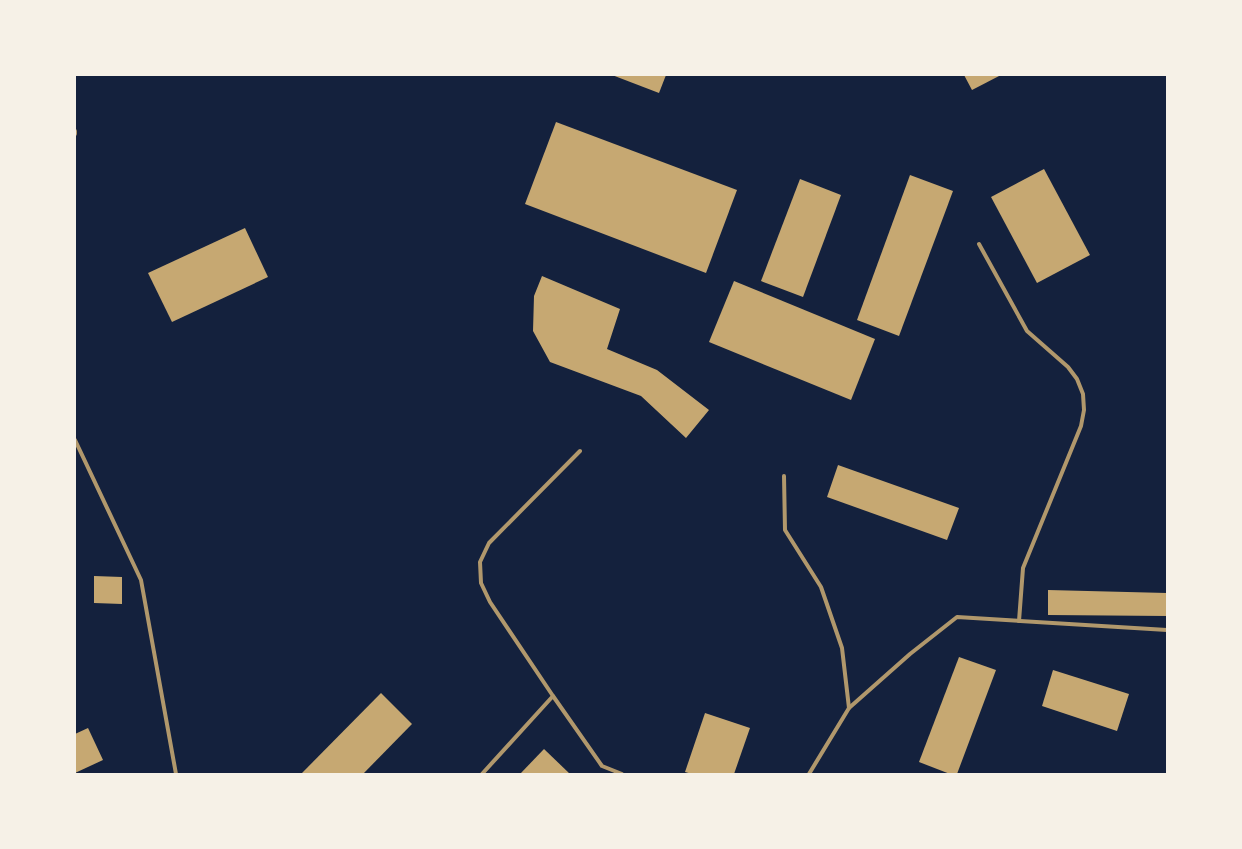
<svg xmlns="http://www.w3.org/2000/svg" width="1242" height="849" font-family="'Noto Sans',sans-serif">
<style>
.building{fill:#c6a872}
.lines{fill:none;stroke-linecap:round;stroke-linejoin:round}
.service{stroke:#b1986c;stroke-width:4}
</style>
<rect width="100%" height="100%" fill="#14213d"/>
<g class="building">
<polygon points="612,75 666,75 659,93"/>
<polygon points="964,75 1001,75 972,90"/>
<polygon points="556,122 737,190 706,273 525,204"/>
<polygon points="1044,169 1090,255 1037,283 991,197"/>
<polygon points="910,175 953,191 899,336 857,320"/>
<polygon points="800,179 841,195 803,297 761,281"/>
<polygon points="245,228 268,277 172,322 148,273"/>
<polygon points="542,276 620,309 607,349 657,370 709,410 686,438 641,396 550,362 533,331 534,296"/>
<polygon points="734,281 875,339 851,400 709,342"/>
<polygon points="838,465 959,508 947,540 827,497"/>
<polygon points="94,576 122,577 122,604 94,603"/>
<polygon points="1048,590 1167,593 1167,616 1048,615"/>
<polygon points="959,657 996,670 957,774 950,774 919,762"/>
<polygon points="1053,670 1129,694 1117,731 1042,706"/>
<polygon points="381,693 412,724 363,774 301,774"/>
<polygon points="705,713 750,728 734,774 692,774 685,772"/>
<polygon points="88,728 103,760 75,773 75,734"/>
<polygon points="544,749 570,774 520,774"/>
</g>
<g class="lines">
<g class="service">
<polyline points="75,131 75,134"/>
<polyline points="979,244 1027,331 1068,367 1077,379 1083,394 1084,410 1081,426 1023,568 1019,621"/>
<polyline points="75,440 141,580 176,774"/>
<polyline points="784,476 785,530 821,587 842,648 849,708 809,774"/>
<polyline points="553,696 490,602 481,583 480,562 489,543 580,451"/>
<polyline points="849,708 910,654 957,617 1167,630"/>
<polyline points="482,774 553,696 602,766 622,774"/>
</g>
</g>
<rect width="1242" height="849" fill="none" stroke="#f6f1e7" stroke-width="152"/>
</svg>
